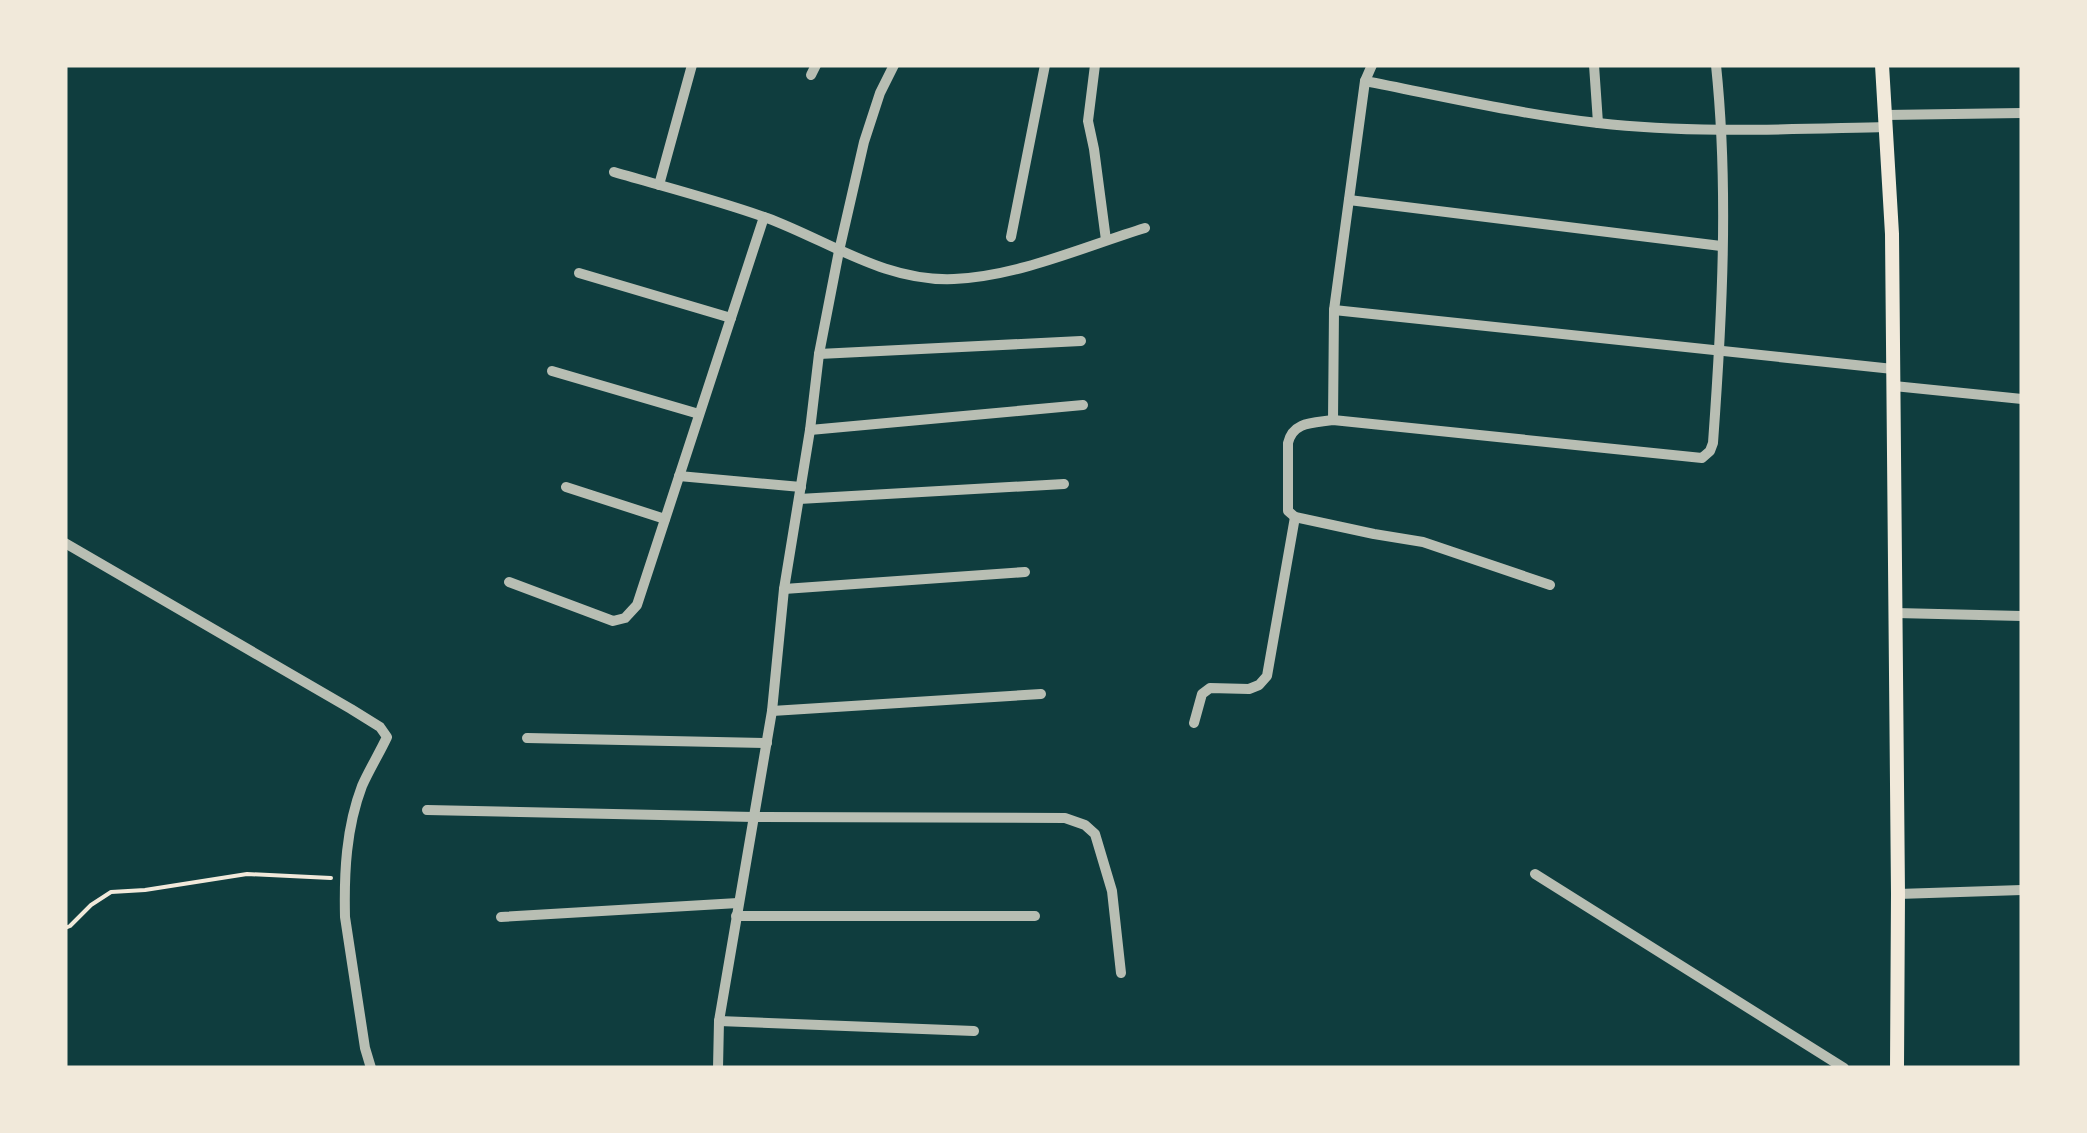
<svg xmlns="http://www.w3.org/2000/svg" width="2087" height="1133" font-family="'Roboto Condensed',sans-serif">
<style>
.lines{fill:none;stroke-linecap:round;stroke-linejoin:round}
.path{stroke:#f1e9da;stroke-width:4}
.minor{stroke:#b8beb3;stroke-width:10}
.secondary{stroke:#f1e9da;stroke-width:14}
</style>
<rect width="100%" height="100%" fill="#0f3d3e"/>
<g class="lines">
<polyline class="path" points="65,928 70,926 91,905 111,892 145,890 247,874 331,878"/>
<g class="minor">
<polyline points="1095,65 1088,121 1094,149 1106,240"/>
<polyline points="1594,65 1598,123"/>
<polyline points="811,75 816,65"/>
<path d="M1365,81c77,15 154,33 233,42 96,11 193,6 289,4"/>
<polyline points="1886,115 2022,113"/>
<path d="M614,172c51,15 103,28 153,46 62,23 118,64 187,61 65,-3 129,-32 191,-51"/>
<polyline points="659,185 692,65"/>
<polyline points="1349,200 1721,246"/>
<polyline points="1011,237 1045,65"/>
<polyline points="579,273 731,318"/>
<polyline points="1334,310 1893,369"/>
<polyline points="819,354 1081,341"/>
<polyline points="552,371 699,414"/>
<polyline points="1894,386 2022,399"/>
<polyline points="1333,420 1334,310 1365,81 1372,65"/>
<polyline points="810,430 1083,405"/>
<polyline points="679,476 801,487"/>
<polyline points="566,487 665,519"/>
<polyline points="799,499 1064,484"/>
<path d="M65,543l286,166 29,18 7,10c-8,17 -18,33 -25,49 -16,42 -18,87 -17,131l20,131 6,20"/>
<polyline points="509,582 613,621 625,618 637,605 764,217"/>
<path d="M1550,585l-127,-43 -49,-8 -79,-17 -7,-6v-68c5,-22 26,-20 45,-23l369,38 8,-7 3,-8c9,-125 16,-253 3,-378"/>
<polyline points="784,589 1025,572"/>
<polyline points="1896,613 2022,616"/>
<polyline points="772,711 1041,694"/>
<polyline points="1194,723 1202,694 1210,688 1249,689 1259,685 1267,676 1295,517"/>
<polyline points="527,738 767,743"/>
<polyline points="427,810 754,817 1065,818 1085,825 1095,834 1112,891 1121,973"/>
<polyline points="1535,874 1844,1068"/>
<polyline points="1898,894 2022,890"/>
<polyline points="736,916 1035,916"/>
<polyline points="501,917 738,903"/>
<polyline points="719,1021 974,1031"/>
<polyline points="718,1068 719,1021 772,711 784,589 810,430 819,354 839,251 864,142 880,93 894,65"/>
</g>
<polyline class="secondary" points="1882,65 1892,234 1898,894 1897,1068"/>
</g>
<rect width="2087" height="1133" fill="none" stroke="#f1e9da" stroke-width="135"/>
</svg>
